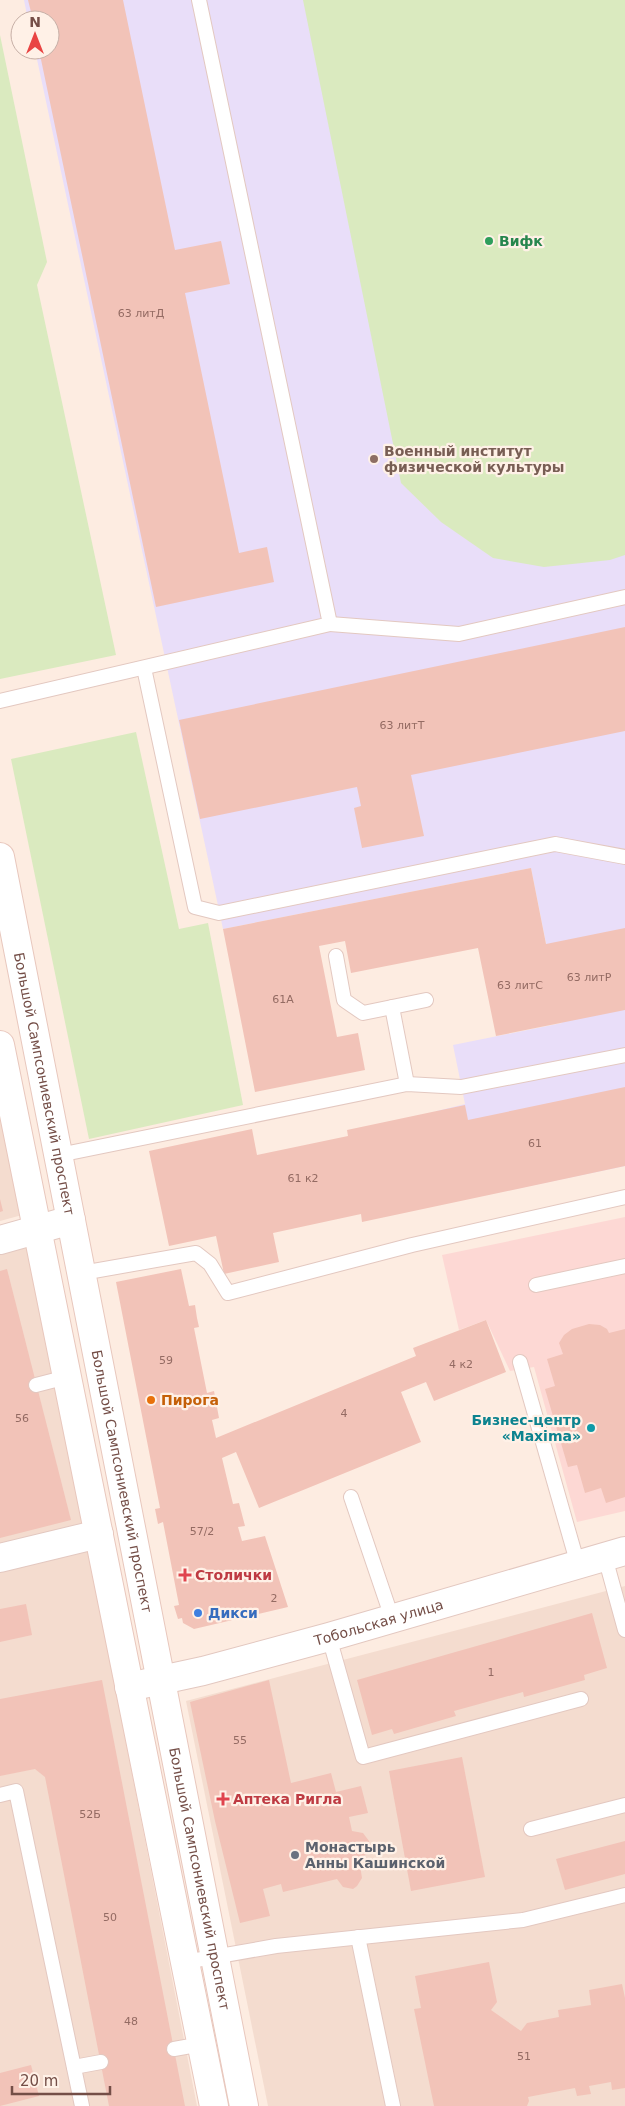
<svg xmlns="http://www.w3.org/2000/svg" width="625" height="2106" font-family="'DejaVu Sans',sans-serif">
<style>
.residential{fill:#f4dccf}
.commercial{fill:#fdd8d4}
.education{fill:#e9def9}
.green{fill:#daeabf}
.building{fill:#f2c3b8}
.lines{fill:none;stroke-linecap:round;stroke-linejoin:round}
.service-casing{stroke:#e3c8c0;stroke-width:16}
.minor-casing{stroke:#e3c8c0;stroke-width:30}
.secondary-casing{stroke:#e8c7bd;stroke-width:30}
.service{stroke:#fff;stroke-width:14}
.minor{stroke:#fff;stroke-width:28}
.secondary{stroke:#fff;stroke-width:28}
.leisure-dot{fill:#2e9e5b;stroke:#fff1e7;stroke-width:2}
.education-dot{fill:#8d6e63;stroke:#fff1e7;stroke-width:2}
.food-dot{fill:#e8710a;stroke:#fff1e7;stroke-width:2}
.culture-dot{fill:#0f9aa8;stroke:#fff1e7;stroke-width:2}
.health-dot{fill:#e0444e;stroke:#fff1e7;stroke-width:2}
.shop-dot{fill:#3f7fe0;stroke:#fff1e7;stroke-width:2}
.worship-dot{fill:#6b7280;stroke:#fff1e7;stroke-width:2}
.labels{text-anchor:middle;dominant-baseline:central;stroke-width:4.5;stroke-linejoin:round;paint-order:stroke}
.number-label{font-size:11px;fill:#946b63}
.leisure-label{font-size:14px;font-weight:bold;fill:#27864d;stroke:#fff1e7;text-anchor:start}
.education-label{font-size:14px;font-weight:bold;fill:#785e54;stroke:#fff1e7;text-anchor:start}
.street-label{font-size:14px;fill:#744e47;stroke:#fff1e7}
.food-label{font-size:14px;font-weight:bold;fill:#c56008;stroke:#fff1e7;text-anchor:start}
.culture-label{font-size:14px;font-weight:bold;fill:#0d838f;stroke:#fff1e7;text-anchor:end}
.health-label{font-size:14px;font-weight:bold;fill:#be3a42;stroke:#fff1e7;text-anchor:start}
.shop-label{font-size:14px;font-weight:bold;fill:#366cbe;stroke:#fff1e7;text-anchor:start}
.worship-label{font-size:14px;font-weight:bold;fill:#5b616d;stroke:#fff1e7;text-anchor:start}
</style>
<rect width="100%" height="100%" fill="#fdece1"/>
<g class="residential">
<polygon points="0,1106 22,1215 0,1221"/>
<polygon points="29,1247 197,2106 0,2106 0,1255"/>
<polygon points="625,1586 625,2106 268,2106 186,1701"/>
</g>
<polygon class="commercial" points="625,1217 625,1511 577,1522 534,1367 510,1371 486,1320 459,1330 442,1255"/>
<polygon class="education" points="24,0 625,0 625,1166 457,1201 437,1111 465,1104 453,1045 562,1023 531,868 223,929 35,50 50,50 50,20 28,20"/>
<g class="green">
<polygon points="303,0 625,0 625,555 610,560 544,567 493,558 441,522 401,483"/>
<polygon points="0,35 47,262 37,285 116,655 0,679"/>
<polygon points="136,732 179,929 208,923 243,1105 89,1139 11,759"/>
</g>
<g class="building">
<polygon points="28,0 123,0 175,250 221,241 230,284 185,293 239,553 267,547 274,582 156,607 39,50 50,50 50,20 33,20"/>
<polygon points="625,627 625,731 411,775 424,836 362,848 354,808 361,806 357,787 200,819 179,720"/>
<polygon points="531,868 546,944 625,928 625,1010 496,1036 478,948 351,973 345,941 319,946 337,1037 358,1033 365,1070 255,1092 223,929"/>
<polygon points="625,1087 625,1166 362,1222 361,1214 273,1233 279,1262 224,1274 216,1236 169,1246 149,1151 252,1129 257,1155 348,1136 347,1130 465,1105 468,1120"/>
<polygon points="0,1199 3,1211 0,1212"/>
<polygon points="7,1269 71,1520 0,1538 0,1271"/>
<polygon points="181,1269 189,1306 195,1305 197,1318 199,1327 194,1328 207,1393 214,1391 219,1418 212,1420 216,1438 416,1356 413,1348 486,1320 506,1372 434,1401 426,1382 401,1392 421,1442 259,1508 236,1452 222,1458 233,1504 239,1503 245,1526 238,1527 242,1541 265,1536 288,1607 194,1629 183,1623 182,1618 178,1619 174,1606 179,1605 163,1522 158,1524 155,1509 160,1508 116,1282"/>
<polygon points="589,1324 600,1325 607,1329 609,1333 625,1329 625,1497 606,1503 601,1488 585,1493 577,1465 568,1467 545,1389 555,1386 547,1359 563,1354 559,1343 564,1335 572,1329"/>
<polygon points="26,1604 32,1635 0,1642 0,1609"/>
<polygon points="592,1613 607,1668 584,1675 585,1680 524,1697 523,1692 454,1711 456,1716 394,1734 392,1729 372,1735 357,1680"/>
<polygon points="102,1680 185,2106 109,2106 45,1777 35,1769 0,1776 0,1699"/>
<polygon points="269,1680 291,1783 331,1773 336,1792 361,1786 368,1813 349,1817 352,1831 363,1833 369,1841 370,1847 368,1853 359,1859 362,1878 357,1886 353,1889 343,1887 337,1879 283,1892 281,1884 263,1889 270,1916 240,1923 215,1821 190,1702"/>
<polygon points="462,1757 485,1877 411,1891 389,1771"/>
<polygon points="625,1841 625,1874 565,1890 556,1859"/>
<polygon points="489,1962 497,2002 491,2010 521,2031 527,2023 559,2017 558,2010 591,2005 589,1990 622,1984 625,1998 625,2088 612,2090 611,2082 589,2086 591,2094 577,2096 575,2088 528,2097 529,2101 527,2106 434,2106 414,2009 421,2008 415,1976"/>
<polygon points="31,2065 39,2096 0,2106 0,2073"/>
</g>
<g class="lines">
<g class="service-casing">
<g id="service">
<polyline points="330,624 459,634 625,597"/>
<polyline points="144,668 195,907 219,913 555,844 625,857"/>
<polyline points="0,701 330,624 199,0"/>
<polyline points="336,956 344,1000 363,1013 426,1000"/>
<polyline points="392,1007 407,1084"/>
<polyline points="59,1155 407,1084 461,1087 625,1055"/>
<polyline points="82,1273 196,1253 210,1264 228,1293 412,1245 625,1197"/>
<polyline points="536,1285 625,1266"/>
<polyline points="520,1362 578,1565"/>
<polyline points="36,1385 67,1377"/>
<polyline points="351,1497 392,1618"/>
<polyline points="605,1557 625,1630"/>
<polyline points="329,1637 363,1757 581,1699"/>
<polyline points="0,1795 16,1791 82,2106"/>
<polyline points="531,1829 625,1805"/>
<polyline points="358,1937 393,2106"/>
<polyline points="185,1962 276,1946 523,1920 625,1895"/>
<polyline points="174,2049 202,2044"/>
<polyline points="74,2067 101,2062"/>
</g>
</g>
<g class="minor-casing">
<g id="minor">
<polyline points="0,1240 71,1220"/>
<polyline points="0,1558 99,1534"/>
<path id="s1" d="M129,1687l74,-16 126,-34 296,-86"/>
</g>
</g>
<g class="secondary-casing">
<g id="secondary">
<path id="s2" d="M0,857l244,1249"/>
<polyline points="0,1045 214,2106"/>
</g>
</g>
<use href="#service" class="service"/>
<use href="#minor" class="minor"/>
<use href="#secondary" class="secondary"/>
</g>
<circle class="leisure-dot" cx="489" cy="241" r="5"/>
<circle class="education-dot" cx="374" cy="459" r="5"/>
<circle class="food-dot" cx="151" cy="1400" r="5"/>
<circle class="culture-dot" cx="591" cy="1428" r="5"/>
<g class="health-dot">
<path d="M182.5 1567.5h5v5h5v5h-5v5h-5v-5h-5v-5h5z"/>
<path d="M220.5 1791.5h5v5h5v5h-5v5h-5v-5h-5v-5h5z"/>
</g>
<circle class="shop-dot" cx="198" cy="1613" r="5"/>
<circle class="worship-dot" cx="295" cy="1855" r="5"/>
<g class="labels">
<g class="number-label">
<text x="141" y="313">63 литД</text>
<text x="402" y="725">63 литТ</text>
<text x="589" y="977">63 литР</text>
<text x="520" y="985">63 литС</text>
<text x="283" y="999">61А</text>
<text x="535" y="1143">61</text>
<text x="303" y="1178">61 к2</text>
<text x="166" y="1360">59</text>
<text x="461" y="1364">4 к2</text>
<text x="344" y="1413">4</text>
<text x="22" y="1418">56</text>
<text x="202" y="1531">57/2</text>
<text x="274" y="1598">2</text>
<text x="491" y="1672">1</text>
<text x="240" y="1740">55</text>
<text x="90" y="1814">52Б</text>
<text x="110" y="1917">50</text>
<text x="131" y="2021">48</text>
<text x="524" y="2056">51</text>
</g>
<g class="leisure-label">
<text x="499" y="241">Вифк</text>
</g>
<g class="education-label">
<text x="384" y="451">Военный институт<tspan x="384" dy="16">физической культуры</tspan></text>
</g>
<g class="street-label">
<text stroke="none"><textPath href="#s2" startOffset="231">Большой Сампсониевский проспект</textPath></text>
<text stroke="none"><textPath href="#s2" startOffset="636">Большой Сампсониевский проспект</textPath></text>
<text stroke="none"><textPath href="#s1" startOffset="258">Тобольская улица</textPath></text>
<text stroke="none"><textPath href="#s2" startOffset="1041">Большой Сампсониевский проспект</textPath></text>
</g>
<g class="food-label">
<text x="161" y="1400">Пирога</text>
</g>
<g class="culture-label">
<text x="581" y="1420">Бизнес-центр<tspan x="581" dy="16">«Maxima»</tspan></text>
</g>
<g class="health-label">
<text x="195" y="1575">Столички</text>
<text x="233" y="1799">Аптека Ригла</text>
</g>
<g class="shop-label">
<text x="208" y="1613">Дикси</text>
</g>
<g class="worship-label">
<text x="305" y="1847">Монастырь<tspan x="305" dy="16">Анны Кашинской</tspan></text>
</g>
</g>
<g transform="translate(35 35)"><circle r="24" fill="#fff1e7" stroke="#c7b0a7"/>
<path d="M0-4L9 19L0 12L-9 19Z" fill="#e94443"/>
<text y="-8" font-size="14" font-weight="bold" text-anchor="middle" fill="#744e47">N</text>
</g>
<path d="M12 2086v8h98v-8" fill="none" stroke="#744e47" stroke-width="2.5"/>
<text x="20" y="2086" font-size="15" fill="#744e47" stroke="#fff1e7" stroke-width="4" paint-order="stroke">20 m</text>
</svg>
